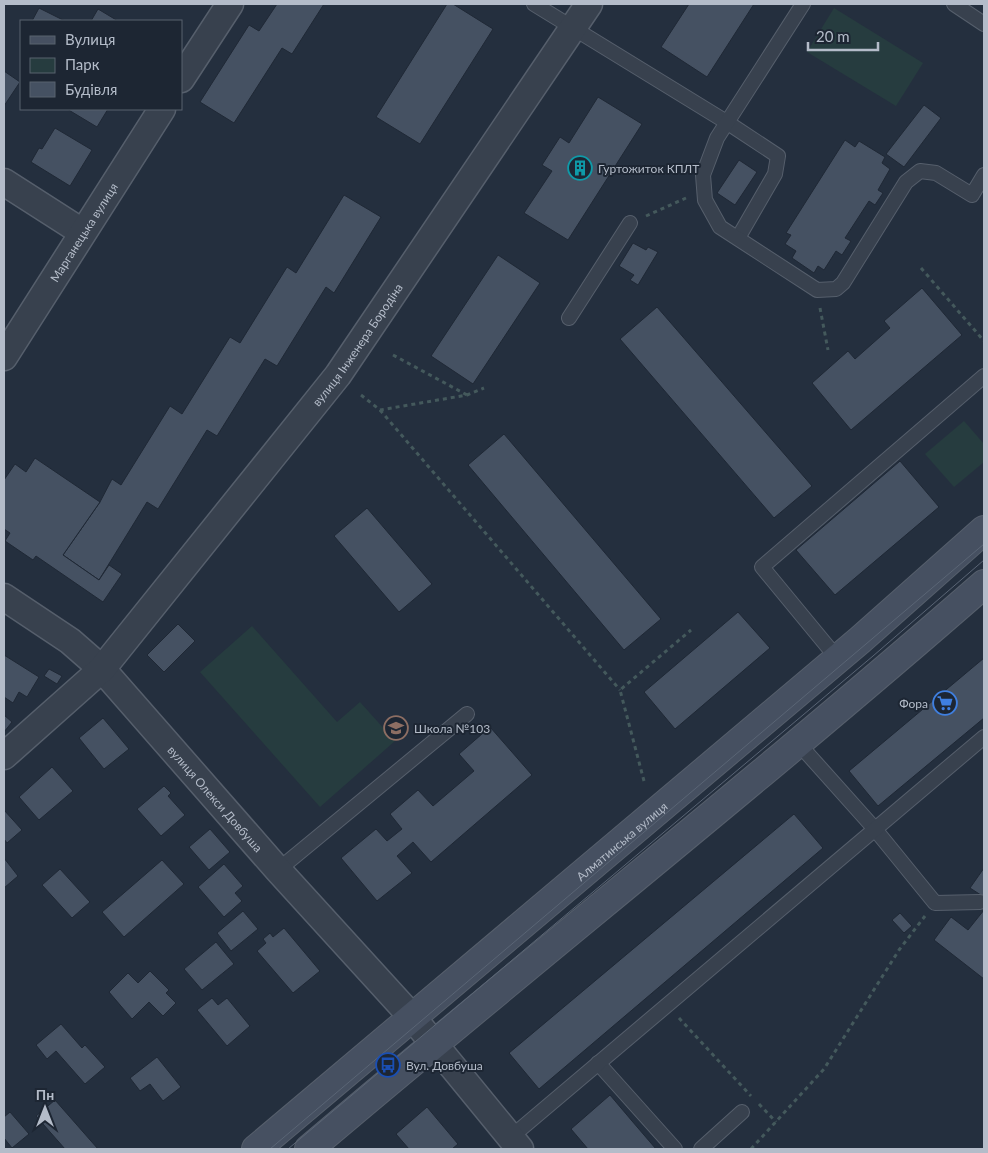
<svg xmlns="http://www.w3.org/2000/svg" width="988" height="1153" font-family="Lato,sans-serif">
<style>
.green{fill:#263c3f}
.building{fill:#455162;stroke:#1f2835}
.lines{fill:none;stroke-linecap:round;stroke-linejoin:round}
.lane-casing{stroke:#565f6c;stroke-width:16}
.street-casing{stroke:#565f6c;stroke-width:29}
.secondary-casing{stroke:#565f6c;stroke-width:30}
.path{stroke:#44595c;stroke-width:3;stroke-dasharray:4 4;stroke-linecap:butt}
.lane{stroke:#38414e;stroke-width:14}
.street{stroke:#38414e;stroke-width:26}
.secondary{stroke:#465061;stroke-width:28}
.tram{stroke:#5a6575;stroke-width:1}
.labels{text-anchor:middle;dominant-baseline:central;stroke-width:4;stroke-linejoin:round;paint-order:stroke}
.poi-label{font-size:12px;fill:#b4bcc9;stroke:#1d2633;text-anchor:start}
.street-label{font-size:12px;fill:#b4bcc9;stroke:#1d2633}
</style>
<rect width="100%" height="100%" fill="#242f3e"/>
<g class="green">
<polygon points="834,8 923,63 896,106 807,52"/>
<polygon points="964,421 984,444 984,462 954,487 925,454"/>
<polygon points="252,626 337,722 360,702 395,741 320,807 200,672"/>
</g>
<g class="building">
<polygon points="277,4 324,4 292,54 282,48 234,123 200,102 249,25 259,31"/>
<polygon points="447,4 453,4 493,29 420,144 376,117"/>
<polygon points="689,4 754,4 707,77 661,47"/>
<polygon points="39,8 65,21 32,21"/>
<polygon points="98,9 118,21 91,21"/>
<polygon points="4,71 20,82 4,106"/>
<polygon points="598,97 642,124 568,240 524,213 552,171 542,165 560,137 569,143"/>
<polygon points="924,105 941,118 904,167 886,154"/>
<polygon points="67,109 108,109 97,127"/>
<polygon points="55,128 92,150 70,186 31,162 39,148 42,149"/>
<polygon points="845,140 855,147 859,141 885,157 882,163 890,169 878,190 883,193 875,205 869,201 845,238 851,241 842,255 836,251 824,270 818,266 814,273 792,258 796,251 785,244 791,235 786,233"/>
<polygon points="739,160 757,172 735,205 717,193"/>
<polygon points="344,195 381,217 334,293 326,287 277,366 265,359 217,436 207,430 158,509 147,502 99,580 63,555 100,502 112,479 121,485 170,406 182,414 230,337 240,343 287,267 296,273"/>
<polygon points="633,243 646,250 648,247 658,252 638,285 630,280 634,275 619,266"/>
<polygon points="498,255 540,283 473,384 431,356"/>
<polygon points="922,288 962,335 851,430 812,383 848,351 855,359 890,328 884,321"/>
<polygon points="657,307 812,486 774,518 620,339"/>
<polygon points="504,434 661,619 624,650 468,465"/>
<polygon points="35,458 100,502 63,555 99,580 109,565 122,574 103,602 36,556 33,560 5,541 10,533 4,529 4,480 15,464 26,472"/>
<polygon points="900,461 939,507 835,595 796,550"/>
<polygon points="367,508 432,584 399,612 334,536"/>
<polygon points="738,612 770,648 675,729 644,692"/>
<polygon points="178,624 195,641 164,672 147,655"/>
<polygon points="4,655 39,677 27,697 19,692 13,703 4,697"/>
<polygon points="984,658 984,718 878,806 849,771"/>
<polygon points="49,669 62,676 57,684 44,676"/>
<polygon points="4,715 12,722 4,732"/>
<polygon points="103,718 129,749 104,769 79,738"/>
<polygon points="490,727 532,775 431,862 413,842 397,856 412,873 377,901 341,858 376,829 387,841 402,829 390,814 418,790 433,806 474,771 459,754"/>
<polygon points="52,767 73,791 39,820 19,797"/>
<polygon points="164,786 171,793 168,796 185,815 161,836 137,809"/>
<polygon points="4,810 22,830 7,843 4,839"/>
<polygon points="794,814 823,848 539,1089 509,1053"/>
<polygon points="210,829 230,852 209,870 189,847"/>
<polygon points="4,858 18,876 4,888"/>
<polygon points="162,860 184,884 124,937 102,912"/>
<polygon points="224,864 243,886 235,893 242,901 224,917 198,887"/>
<polygon points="984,868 984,897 970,888"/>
<polygon points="60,869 90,902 72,918 42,885"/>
<polygon points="984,910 984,979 934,940 951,917 968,930"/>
<polygon points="243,911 258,929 231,951 217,933"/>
<polygon points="900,913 912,926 904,933 892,920"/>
<polygon points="284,928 320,971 293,993 257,951 266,943 263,939 270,933 273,937"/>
<polygon points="216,942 234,964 202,990 184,969"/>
<polygon points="150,971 169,990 166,993 176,1003 163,1016 149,1002 132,1019 109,992 128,973 138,983"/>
<polygon points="212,998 218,1005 227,998 250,1026 227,1046 197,1010"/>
<polygon points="61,1024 82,1048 85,1045 105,1067 85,1084 56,1051 47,1059 36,1045"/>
<polygon points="157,1057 181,1087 163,1101 150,1084 140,1091 130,1078"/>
<polygon points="610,1095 632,1121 656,1149 588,1149 571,1129"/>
<polygon points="55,1100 98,1149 65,1149 36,1116"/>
<polygon points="427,1107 458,1144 452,1149 409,1149 396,1134"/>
<polygon points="10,1112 29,1134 12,1148 4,1138 4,1117"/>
</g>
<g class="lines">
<g class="lane-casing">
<g id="lane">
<polyline points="534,4 728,123 778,156 775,174 738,238"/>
<polyline points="803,4 717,138 703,175 705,200 720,227 817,290 836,289 843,283 906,182 920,171 936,173 972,195 984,175"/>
<polyline points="954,4 984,24"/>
<polyline points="569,318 630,223"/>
<polyline points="837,658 762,567 984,376"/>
<polyline points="798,743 874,828 935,903 980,902"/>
<polyline points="278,870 467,714"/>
<polyline points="598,1063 675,1149"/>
<polyline points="510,1138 984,737"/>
<polyline points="701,1149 742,1112"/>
</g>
</g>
<g class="street-casing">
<g id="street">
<polyline points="181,79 230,4"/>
<polyline points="4,182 82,232"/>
<path id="s1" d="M4,357l158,-248"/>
<path id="s2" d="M4,597l66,44 32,28 176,201 134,147 108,132"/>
<path id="s3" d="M4,756l98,-87 236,-294 251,-371"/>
</g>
</g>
<g class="secondary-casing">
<g id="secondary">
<path id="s4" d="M256,1149l604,-509 124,-110"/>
<path d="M309,1149c224,-190 454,-372 675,-565"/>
</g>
</g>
<g class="path">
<polyline points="646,216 686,198"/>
<polyline points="921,268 984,341"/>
<polyline points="820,308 828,350"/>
<polyline points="393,355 467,395"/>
<polyline points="361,395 380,410 467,395 484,388"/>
<polyline points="380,410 620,690"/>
<polyline points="644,781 620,690 691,630"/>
<polyline points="679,1018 751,1096"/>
<polyline points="759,1104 776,1122"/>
<polyline points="751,1149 824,1069 899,950 925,916"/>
</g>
<use href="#lane" class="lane"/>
<use href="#street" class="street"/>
<use href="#secondary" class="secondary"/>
<g class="tram">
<polyline points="270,1149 984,544"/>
<polyline points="288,1149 873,656 984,560"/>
</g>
</g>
<defs>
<g id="building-ring" transform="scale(1.25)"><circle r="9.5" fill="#1d2633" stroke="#0f9aa8" stroke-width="1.5"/><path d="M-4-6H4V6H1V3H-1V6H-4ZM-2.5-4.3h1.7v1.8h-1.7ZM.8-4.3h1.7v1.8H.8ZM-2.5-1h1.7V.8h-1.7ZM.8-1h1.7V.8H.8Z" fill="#0f9aa8"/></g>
<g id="supermarket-ring" transform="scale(1.25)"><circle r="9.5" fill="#1d2633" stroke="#3f7fe0" stroke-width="1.5"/><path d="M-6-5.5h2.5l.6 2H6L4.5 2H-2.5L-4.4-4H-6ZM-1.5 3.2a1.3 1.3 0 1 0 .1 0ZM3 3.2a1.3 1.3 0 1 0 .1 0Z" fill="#3f7fe0"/></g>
<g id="school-ring" transform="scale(1.25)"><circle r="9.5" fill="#1d2633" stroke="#8d6e63" stroke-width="1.5"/><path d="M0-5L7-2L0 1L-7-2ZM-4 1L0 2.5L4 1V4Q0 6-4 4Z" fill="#8d6e63"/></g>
<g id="bus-ring" transform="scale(1.25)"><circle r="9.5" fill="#1d2633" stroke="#1a4fb4" stroke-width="1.5"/><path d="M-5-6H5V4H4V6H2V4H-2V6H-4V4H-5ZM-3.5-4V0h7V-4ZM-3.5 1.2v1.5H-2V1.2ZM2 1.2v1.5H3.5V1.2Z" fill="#1a4fb4"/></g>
</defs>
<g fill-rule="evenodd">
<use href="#building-ring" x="580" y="168"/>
<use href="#supermarket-ring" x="945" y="703"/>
<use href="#school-ring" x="396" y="728"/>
<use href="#bus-ring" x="388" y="1065"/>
</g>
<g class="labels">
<g class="poi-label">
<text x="598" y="168">Гуртожиток КПЛТ</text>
<text x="928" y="703" text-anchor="end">Фора</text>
<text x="414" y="728">Школа №103</text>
<text x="406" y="1065">Вул. Довбуша</text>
</g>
<g class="street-label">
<text stroke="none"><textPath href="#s1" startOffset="148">Марганецька вулиця</textPath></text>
<text stroke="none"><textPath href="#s3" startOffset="544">вулиця Інженера Бородіна</textPath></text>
<text stroke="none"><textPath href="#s2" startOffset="294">вулиця Олекси Довбуша</textPath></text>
<text stroke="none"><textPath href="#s4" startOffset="478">Алматинська вулиця</textPath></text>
</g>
</g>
<rect width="988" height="1153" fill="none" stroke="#b4bcc9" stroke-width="10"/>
<rect x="20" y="20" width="162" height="90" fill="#1d2633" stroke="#59626f"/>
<rect x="30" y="36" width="25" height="8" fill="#465061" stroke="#59626f"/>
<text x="65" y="45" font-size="15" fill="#b4bcc9">Вулиця</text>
<rect x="30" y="58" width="25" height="15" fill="#263c3f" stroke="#59626f"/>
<text x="65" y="70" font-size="15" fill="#b4bcc9">Парк</text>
<rect x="30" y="82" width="25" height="15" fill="#455162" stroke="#59626f"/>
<text x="65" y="95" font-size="15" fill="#b4bcc9">Будівля</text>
<g transform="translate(45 1108)" stroke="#1d2633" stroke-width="4" paint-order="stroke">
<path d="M0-4L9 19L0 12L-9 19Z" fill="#b4bcc9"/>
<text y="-8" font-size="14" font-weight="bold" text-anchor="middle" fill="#b4bcc9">Пн</text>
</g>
<path d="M808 42v8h70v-8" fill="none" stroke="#b4bcc9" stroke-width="2.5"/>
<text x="816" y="42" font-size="15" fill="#b4bcc9" stroke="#1d2633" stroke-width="4" paint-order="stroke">20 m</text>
</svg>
